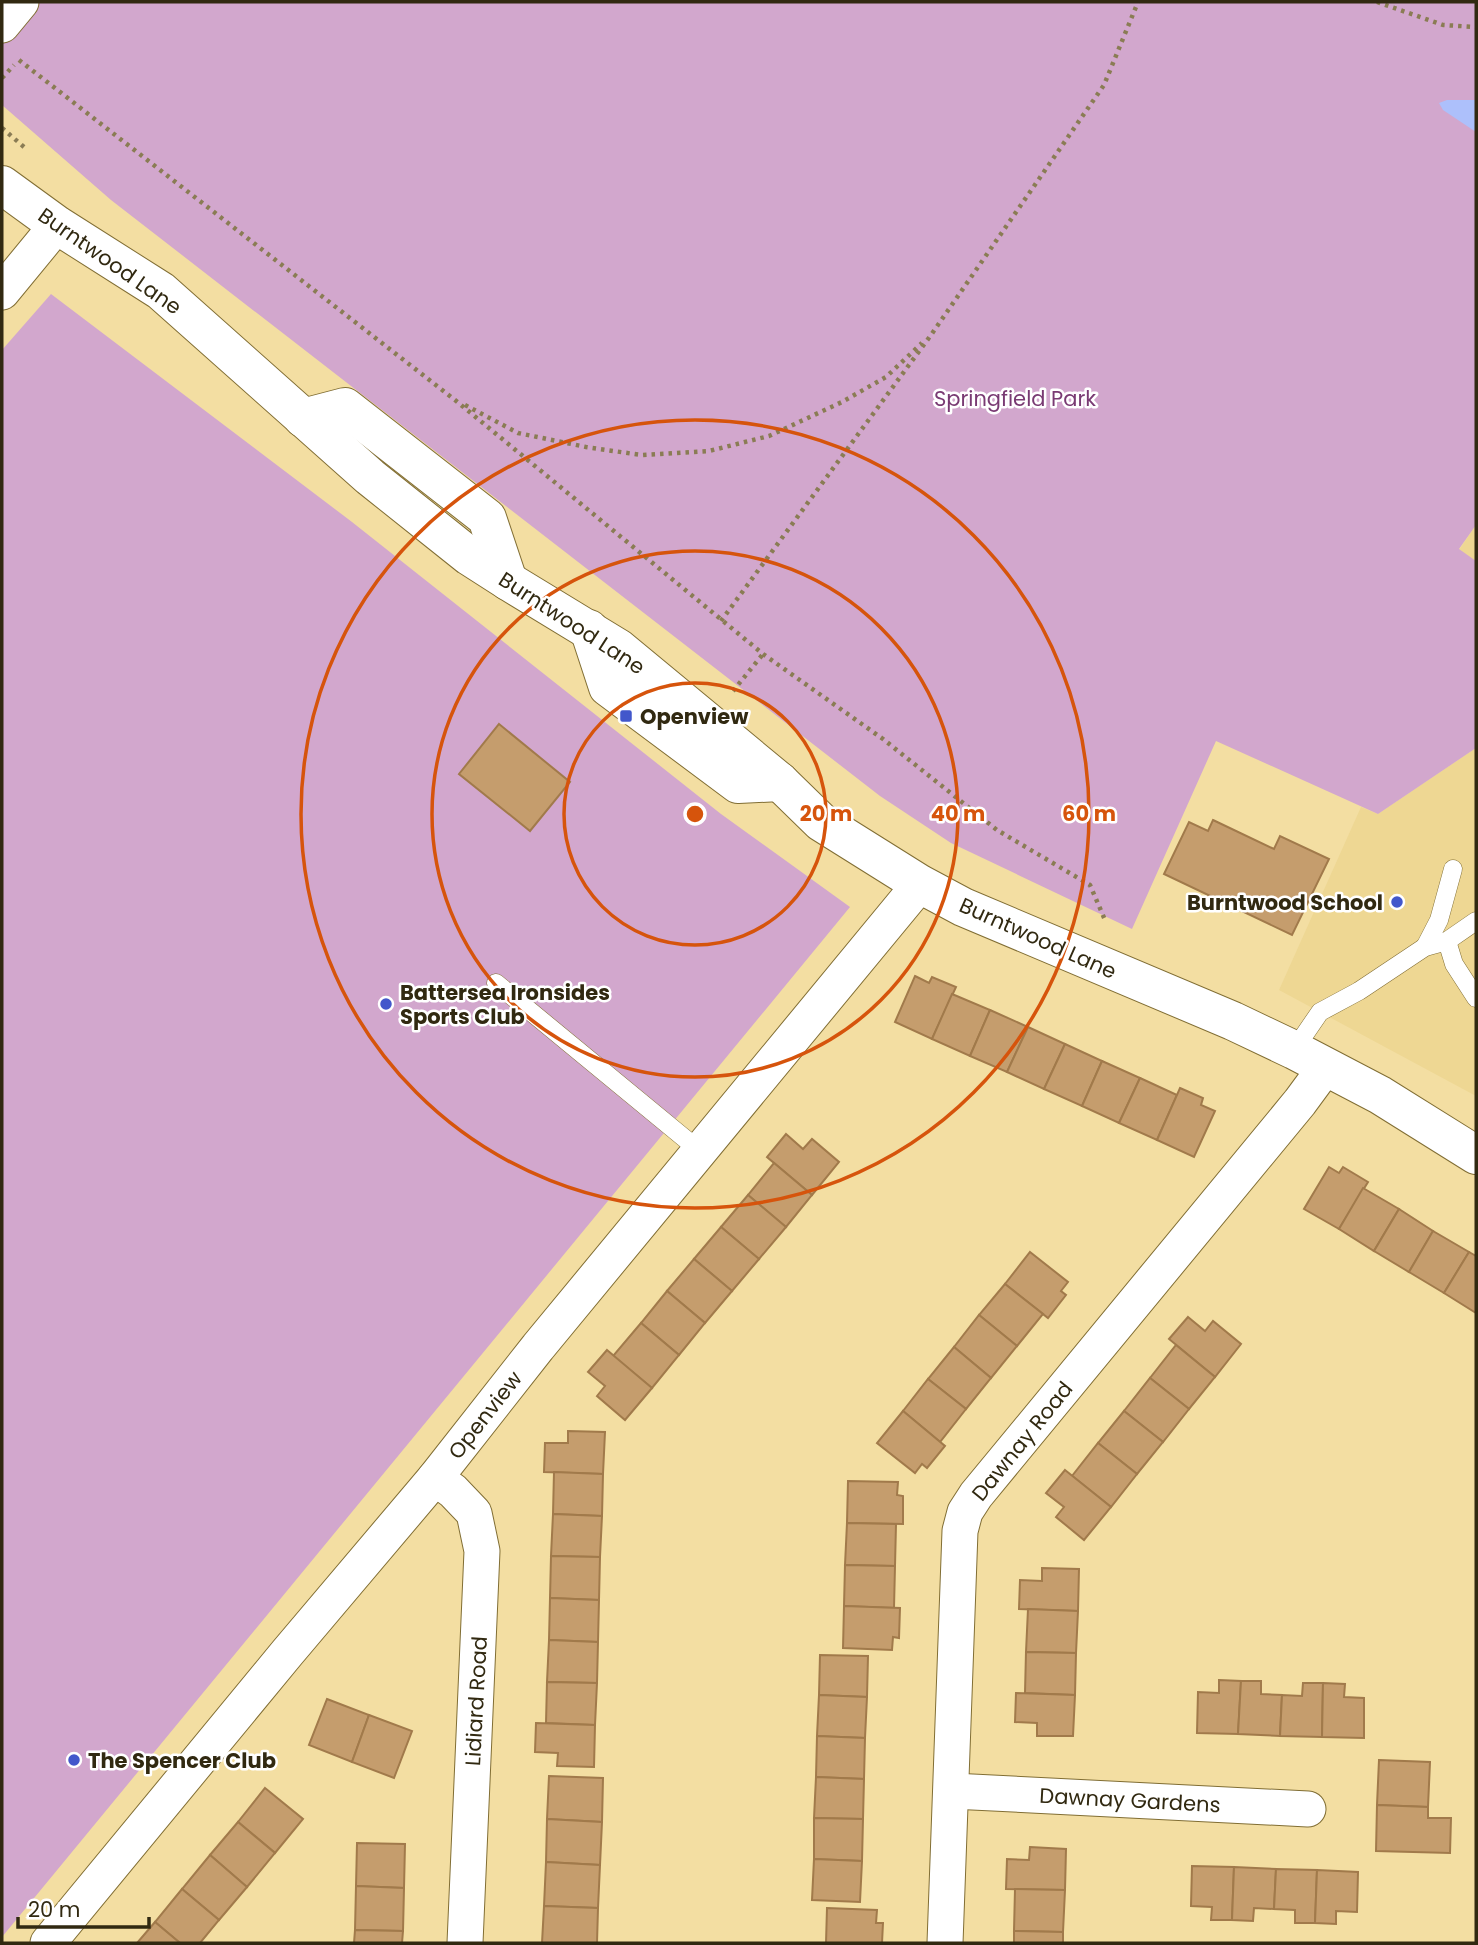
<svg xmlns="http://www.w3.org/2000/svg" width="1478" height="1945" font-family="Poppins,sans-serif">
<style>
.built{fill:#eed793}
.green{fill:#d2a7cd}
.water{fill:#adc0fb}
.building{fill:#c59d6d;stroke:#a17a4b;stroke-width:2}
.lines{fill:none;stroke-linecap:round;stroke-linejoin:round}
.service-casing{stroke:#816e34;stroke-width:19}
.minor-casing{stroke:#816e34;stroke-width:37}
.secondary-casing{stroke:#816e34;stroke-width:40}
.path{stroke:#8a7c54;stroke-width:4.5;stroke-dasharray:3.5 5;stroke-linecap:butt}
.service{stroke:#fff;stroke-width:18}
.minor{stroke:#fff;stroke-width:35}
.secondary{stroke:#fff;stroke-width:38}
.ring{fill:none;stroke:#d6540c;stroke-width:3.5}
.poi-dot{fill:#4257cb;stroke:#fff;stroke-width:2.5}
.labels{text-anchor:middle;dominant-baseline:central;stroke-width:5;stroke-linejoin:round;paint-order:stroke}
.street-label{font-size:21px;fill:#312911;stroke:#fff}
.park-label{font-size:21px;fill:#793a73;stroke:#fff}
.poi-label{font-size:21px;font-weight:bold;fill:#312911;stroke:#fff;text-anchor:start}
.centre{fill:#d6540c;stroke:#fff;stroke-width:3.5}
.ring-label{font-size:21px;text-anchor:middle;font-weight:bold;fill:#d6540c;stroke:#fff;stroke-width:5;stroke-linejoin:round;paint-order:stroke}
</style>
<rect width="100%" height="100%" fill="#f3dea2"/>
<g class="built">
<polygon points="1476,525 1476,561 1459,550"/>
<polygon points="1476,748 1476,1096 1279,990 1361,807 1378,814"/>
</g>
<g class="green">
<polygon points="2,2 1476,2 1476,525 1459,549 1476,561 1476,748 1378,814 1216,741 1132,929 951,843 880,796 111,200 2,105"/>
<polygon points="51,294 352,522 721,814 850,907 2,1937 2,350"/>
</g>
<polygon class="water" points="1447,100 1476,100 1476,132 1443,110 1439,103"/>
<g class="building">
<polygon points="499,724 570,782 530,831 459,774"/>
<polygon points="1213,820 1274,849 1280,836 1329,859 1292,935 1164,874 1189,822 1208,831"/>
<polygon points="915,976 929,983 932,977 956,987 932,1039 895,1022"/>
<polygon points="952,994 990,1010 970,1056 932,1039"/>
<polygon points="990,1010 1028,1027 1007,1072 970,1056"/>
<polygon points="1028,1027 1065,1044 1044,1089 1007,1072"/>
<polygon points="1065,1044 1102,1061 1082,1106 1044,1089"/>
<polygon points="1102,1061 1140,1078 1119,1123 1082,1106"/>
<polygon points="1140,1078 1177,1095 1157,1140 1119,1123"/>
<polygon points="1180,1088 1203,1098 1201,1105 1215,1111 1194,1157 1157,1140"/>
<polygon points="786,1134 803,1149 812,1139 839,1162 812,1195 767,1157"/>
<polygon points="774,1163 812,1195 786,1227 748,1195"/>
<polygon points="1329,1167 1339,1173 1343,1167 1368,1182 1339,1229 1304,1209"/>
<polygon points="1363,1188 1399,1209 1374,1251 1339,1229"/>
<polygon points="748,1195 786,1227 759,1259 721,1227"/>
<polygon points="1399,1209 1433,1231 1409,1272 1374,1251"/>
<polygon points="721,1227 759,1259 732,1291 694,1259"/>
<polygon points="1433,1231 1469,1252 1444,1293 1409,1272"/>
<polygon points="1030,1252 1068,1282 1061,1291 1066,1295 1048,1318 1005,1284"/>
<polygon points="1469,1252 1476,1256 1476,1313 1444,1293"/>
<polygon points="694,1259 732,1291 705,1323 667,1291"/>
<polygon points="1005,1284 1043,1314 1017,1346 979,1315"/>
<polygon points="667,1291 705,1323 679,1355 641,1323"/>
<polygon points="979,1315 1017,1346 991,1378 954,1347"/>
<polygon points="1188,1317 1205,1331 1213,1321 1241,1344 1215,1377 1169,1339"/>
<polygon points="641,1323 679,1355 652,1388 613,1356"/>
<polygon points="1176,1345 1215,1377 1189,1409 1150,1378"/>
<polygon points="954,1347 991,1378 966,1409 928,1379"/>
<polygon points="607,1350 652,1388 625,1420 597,1396 605,1386 588,1372"/>
<polygon points="1150,1378 1189,1409 1163,1442 1124,1411"/>
<polygon points="928,1379 966,1409 940,1442 903,1411"/>
<polygon points="903,1411 945,1446 927,1468 922,1464 915,1473 877,1443"/>
<polygon points="1124,1411 1163,1442 1137,1474 1098,1443"/>
<polygon points="568,1431 605,1432 603,1474 544,1472 545,1443 568,1443"/>
<polygon points="1098,1443 1137,1474 1111,1507 1072,1476"/>
<polygon points="1065,1470 1111,1507 1084,1540 1056,1517 1064,1507 1046,1493"/>
<polygon points="554,1472 603,1474 602,1516 553,1514"/>
<polygon points="848,1481 898,1482 897,1495 903,1496 903,1524 847,1523"/>
<polygon points="553,1514 602,1516 600,1557 551,1556"/>
<polygon points="847,1523 896,1524 895,1566 845,1565"/>
<polygon points="551,1556 600,1557 599,1600 550,1598"/>
<polygon points="845,1565 895,1566 894,1608 844,1606"/>
<polygon points="1042,1568 1079,1569 1078,1611 1019,1609 1020,1580 1042,1581"/>
<polygon points="550,1598 599,1600 598,1642 549,1640"/>
<polygon points="844,1606 900,1608 899,1638 893,1637 892,1650 843,1648"/>
<polygon points="1028,1609 1078,1611 1076,1653 1026,1652"/>
<polygon points="549,1640 598,1642 597,1683 547,1682"/>
<polygon points="1026,1652 1076,1653 1075,1695 1025,1693"/>
<polygon points="820,1655 868,1656 867,1697 819,1695"/>
<polygon points="1219,1680 1241,1681 1238,1734 1197,1733 1198,1692 1219,1693"/>
<polygon points="1241,1681 1261,1681 1261,1694 1282,1695 1280,1736 1238,1734"/>
<polygon points="547,1682 597,1683 595,1725 546,1723"/>
<polygon points="1303,1683 1323,1683 1322,1737 1280,1736 1282,1695 1302,1696"/>
<polygon points="1323,1683 1345,1684 1344,1697 1364,1698 1364,1738 1322,1737"/>
<polygon points="1016,1693 1075,1695 1073,1736 1037,1736 1037,1723 1015,1722"/>
<polygon points="819,1695 867,1697 865,1738 817,1736"/>
<polygon points="327,1699 369,1715 352,1762 309,1745"/>
<polygon points="369,1715 412,1731 394,1778 352,1762"/>
<polygon points="536,1723 595,1725 594,1767 557,1766 558,1753 535,1752"/>
<polygon points="817,1736 865,1738 864,1779 816,1777"/>
<polygon points="1379,1760 1430,1762 1428,1807 1377,1805"/>
<polygon points="549,1776 603,1778 602,1822 547,1819"/>
<polygon points="816,1777 864,1779 863,1819 814,1818"/>
<polygon points="265,1788 303,1819 275,1853 238,1822"/>
<polygon points="1377,1805 1428,1807 1428,1818 1451,1818 1450,1853 1376,1851"/>
<polygon points="814,1818 863,1819 862,1861 814,1859"/>
<polygon points="547,1819 602,1822 600,1865 546,1862"/>
<polygon points="238,1822 275,1853 247,1887 210,1855"/>
<polygon points="357,1843 405,1844 404,1888 356,1886"/>
<polygon points="1030,1847 1066,1849 1065,1890 1006,1889 1007,1859 1029,1860"/>
<polygon points="210,1855 247,1887 219,1920 182,1889"/>
<polygon points="814,1859 862,1861 860,1902 812,1900"/>
<polygon points="546,1862 600,1865 598,1908 544,1906"/>
<polygon points="1192,1866 1234,1867 1232,1920 1211,1920 1212,1907 1191,1906"/>
<polygon points="1234,1867 1276,1869 1274,1909 1254,1908 1253,1921 1232,1920"/>
<polygon points="1276,1869 1317,1870 1315,1923 1295,1923 1295,1910 1274,1909"/>
<polygon points="1317,1870 1358,1872 1357,1912 1336,1911 1336,1924 1315,1923"/>
<polygon points="356,1886 404,1888 403,1931 355,1930"/>
<polygon points="182,1889 219,1920 200,1943 180,1943 155,1922"/>
<polygon points="1015,1889 1065,1890 1063,1932 1014,1931"/>
<polygon points="544,1906 598,1908 597,1943 542,1943"/>
<polygon points="827,1908 877,1910 876,1923 883,1923 882,1943 826,1943"/>
<polygon points="155,1922 180,1943 137,1943"/>
<polygon points="355,1930 403,1931 402,1943 354,1943"/>
<polygon points="1014,1931 1063,1932 1063,1943 1014,1943"/>
</g>
<g class="lines">
<g class="service-casing">
<g id="service">
<polyline points="1447,941 1454,964 1476,998"/>
<polyline points="1425,947 1439,920 1453,869"/>
<polyline points="496,983 700,1151"/>
<polyline points="1294,1050 1320,1012 1359,991 1425,947 1447,941 1476,921"/>
</g>
</g>
<g class="minor-casing">
<g id="minor">
<polyline points="2,25 21,2"/>
<polyline points="2,292 57,225"/>
<polyline points="435,1478 453,1491 474,1513 482,1551 465,1943"/>
<polyline points="952,1791 1308,1809"/>
<polyline points="48,1943 287,1653 435,1478 538,1347 920,884"/>
<polyline points="945,1943 960,1531 965,1512 976,1495 1300,1102 1325,1068"/>
</g>
</g>
<g class="secondary-casing">
<g id="secondary">
<polyline points="2,185 57,225 161,291 370,477 469,556 508,581 618,648 780,782 821,822 920,884 963,907 1233,1021 1294,1050 1380,1095 1476,1155"/>
<polyline points="303,418 345,407 487,518 508,581"/>
<polyline points="589,629 608,687 738,784 780,782"/>
</g>
</g>
<g class="path">
<polyline points="1377,2 1443,25 1476,27"/>
<polyline points="19,60 455,400 763,654 883,739 997,830 1090,885 1105,920"/>
<polyline points="2,78 14,65"/>
<polyline points="2,128 24,147"/>
<polyline points="465,405 518,433 586,447 641,455 709,451 769,436 842,402 886,377 922,343"/>
<polyline points="721,621 931,335 1104,85 1138,2"/>
<polyline points="733,691 763,654"/>
</g>
<use href="#service" class="service"/>
<use href="#minor" class="minor"/>
<use href="#secondary" class="secondary"/>
</g>
<g class="ring">
<circle cx="695" cy="814" r="131"/>
<circle cx="695" cy="814" r="263"/>
<circle cx="695" cy="814" r="394"/>
</g>
<g class="poi-dot">
<rect x="619" y="709" width="14" height="14" rx="3.5"/>
<circle cx="1397" cy="902" r="7"/>
<circle cx="386" cy="1004" r="7"/>
<circle cx="74" cy="1760" r="7"/>
</g>
<g class="labels">
<g class="street-label">
<text transform="translate(110 261) rotate(35)">Burntwood Lane</text>
<text transform="translate(572 623) rotate(33)">Burntwood Lane</text>
<text transform="translate(1038 938) rotate(24)">Burntwood Lane</text>
<text transform="translate(485 1415) rotate(-52)">Openview</text>
<text transform="translate(1022 1441) rotate(-51)">Dawnay Road</text>
<text transform="translate(476 1701) rotate(-87)">Lidiard Road</text>
<text transform="translate(1130 1800) rotate(3)">Dawnay Gardens</text>
</g>
<g class="park-label">
<text x="1015" y="398">Springfield Park</text>
</g>
<g class="poi-label">
<text x="640" y="716">Openview</text>
<text x="1383" y="902" text-anchor="end">Burntwood School</text>
<text x="400" y="992">Battersea Ironsides<tspan x="400" dy="24">Sports Club</tspan></text>
<text x="88" y="1760">The Spencer Club</text>
</g>
</g>
<circle cx="695" cy="814" r="10" class="centre"/>
<g class="ring-label">
<text x="826" y="821">20 m</text>
<text x="958" y="821">40 m</text>
<text x="1089" y="821">60 m</text>
</g>
<rect width="1478" height="1945" fill="none" stroke="#312911" stroke-width="7"/>
<path d="M18 1917v10h131v-10" fill="none" stroke="#312911" stroke-width="3.5"/>
<text x="28" y="1917" font-size="21" fill="#312911" stroke="#ffffff" stroke-width="5" paint-order="stroke">20 m</text>
</svg>
